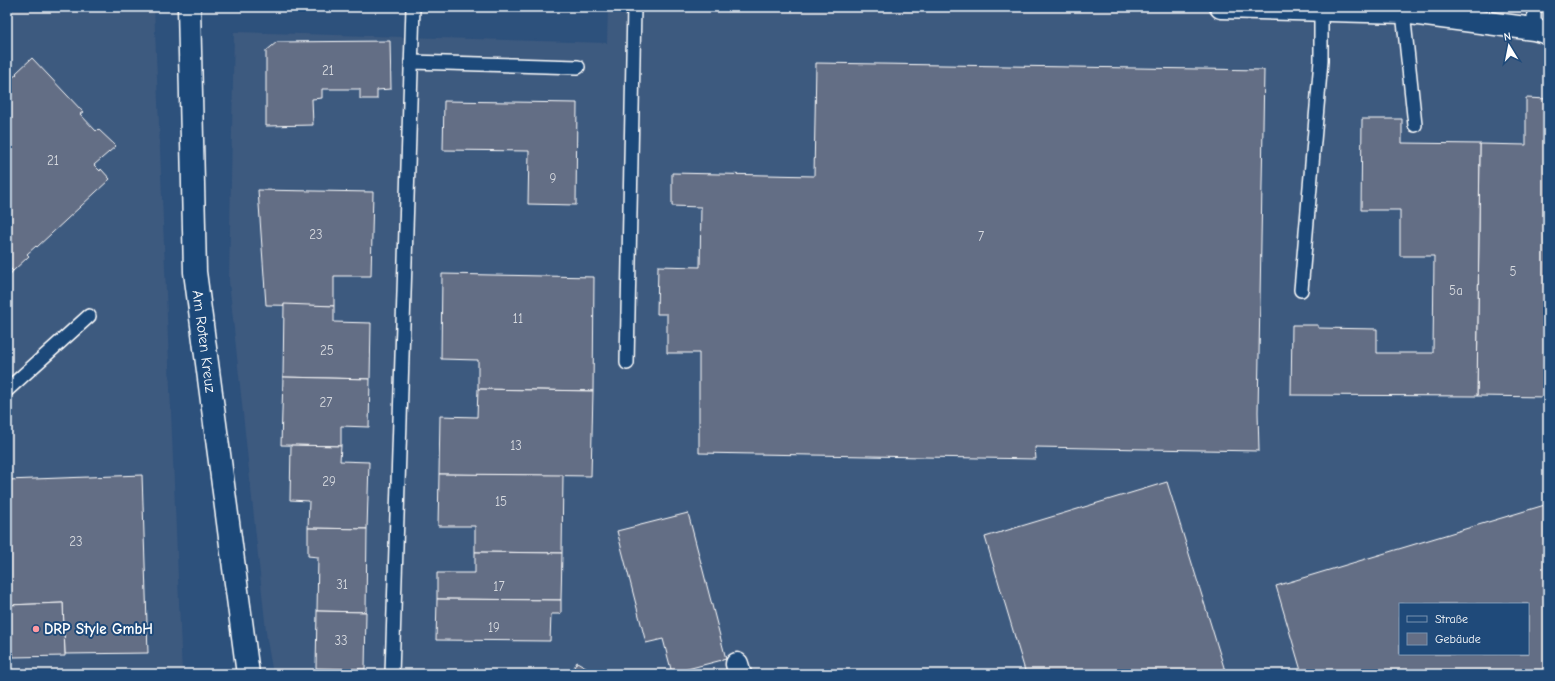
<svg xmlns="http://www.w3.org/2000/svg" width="1555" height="681" font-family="'Comic Neue',sans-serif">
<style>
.built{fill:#3e5a7f;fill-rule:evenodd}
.building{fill:#646e85;stroke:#fff;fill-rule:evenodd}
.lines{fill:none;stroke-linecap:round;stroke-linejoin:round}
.lane-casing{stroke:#fff;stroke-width:16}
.street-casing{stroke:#fff;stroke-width:25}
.secondary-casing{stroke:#fff;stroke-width:25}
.lane{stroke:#1f4a7a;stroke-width:13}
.street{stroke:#1f4a7a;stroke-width:22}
.secondary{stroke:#1f4a7a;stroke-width:22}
.poi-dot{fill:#ff9aa2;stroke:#1f4a7a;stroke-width:1.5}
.labels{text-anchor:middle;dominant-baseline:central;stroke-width:4;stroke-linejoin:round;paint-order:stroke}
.number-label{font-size:13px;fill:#d8dbe0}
.street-label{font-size:15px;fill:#fff;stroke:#1f4a7a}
.poi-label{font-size:15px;font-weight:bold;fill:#fff;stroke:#1f4a7a;text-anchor:start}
</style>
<rect width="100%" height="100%" fill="#2d517c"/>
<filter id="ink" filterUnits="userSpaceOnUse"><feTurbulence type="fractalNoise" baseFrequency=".025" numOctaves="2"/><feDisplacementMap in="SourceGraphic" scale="8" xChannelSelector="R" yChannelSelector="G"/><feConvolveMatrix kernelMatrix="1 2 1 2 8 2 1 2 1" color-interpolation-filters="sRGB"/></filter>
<g filter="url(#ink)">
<g class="built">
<polygon points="7,7 154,7 182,674 7,674"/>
<path d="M608,7h940v667h-1275l-6,-34 -38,-359 5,-249 373,11zM1400,604h128v50h-128z"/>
</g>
<g class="building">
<polygon points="390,41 391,89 377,90 377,99 360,99 360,89 322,89 322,98 312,99 313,125 266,126 266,51 277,42"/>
<polygon points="32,58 83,112 80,114 96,131 98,129 116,146 94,165 100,171 101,169 110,179 37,247 36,246 27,254 29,256 13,271 7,265 7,76 10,79 11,77 12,78 17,74 16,73"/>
<polygon points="816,63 1264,70 1258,412 1259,451 1035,447 1036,459 699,453 699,353 667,353 667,314 657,314 658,266 700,267 701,207 672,206 672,173 814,176"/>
<polygon points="1526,98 1548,99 1548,397 1477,396 1480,144 1526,145"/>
<polygon points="444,101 577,103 576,205 528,204 529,151 443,150"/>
<polygon points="1362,119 1402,119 1402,143 1480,144 1477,396 1291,395 1292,325 1318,325 1318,328 1377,329 1377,353 1433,353 1434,256 1400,256 1400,210 1361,210"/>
<polygon points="258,190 373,192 371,276 334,276 334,306 266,305"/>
<polygon points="7,265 13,271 7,278"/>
<polygon points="442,274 594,277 593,391 478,389 478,360 441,359"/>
<polygon points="284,304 334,306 334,322 371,323 370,379 283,377"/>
<polygon points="283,377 370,379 369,427 341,426 341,446 281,445"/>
<polygon points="478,389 593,391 591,476 439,474 440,416 477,417"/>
<polygon points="291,445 341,446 340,461 369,462 367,529 308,528 309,501 290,500"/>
<polygon points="439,474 563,475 562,553 475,552 475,526 438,526"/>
<polygon points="142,475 148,653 65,654 63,603 7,605 7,480"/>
<polygon points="1167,482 1226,674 1026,674 985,537"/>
<path d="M1548,504v170h-246l-26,-88zM1400,604h128v50h-128z"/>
<polygon points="688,513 726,659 672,673 663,639 646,643 617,531"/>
<polygon points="308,528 367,529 366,612 317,611 318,557 308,556"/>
<polygon points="475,552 562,553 561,600 437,599 437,573 475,573"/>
<polygon points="437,599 561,600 561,614 551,614 550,641 436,640"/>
<polygon points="63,603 65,656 13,657 13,653 7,653 7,605"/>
<polygon points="317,611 366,612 365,669 316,668"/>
<polygon points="577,662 598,674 570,674"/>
</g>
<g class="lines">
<g class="lane-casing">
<g id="lane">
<polyline points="1403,12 1415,125"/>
<polyline points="1534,29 1534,7"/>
<polyline points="411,62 578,67"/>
<polyline points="1301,290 1321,61 1321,10"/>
<polyline points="627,363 634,7"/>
<polyline points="7,390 89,316"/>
<polyline points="392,674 413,7"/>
</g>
</g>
<g class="street-casing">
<g id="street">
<polyline points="1221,7 1403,12 1534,29 1548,33"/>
<polyline points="737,664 740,674"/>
</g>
</g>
<g class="secondary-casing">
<g id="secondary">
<path id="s1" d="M189,7l6,265 53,402"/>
</g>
</g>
<use href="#lane" class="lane"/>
<use href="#street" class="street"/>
<use href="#secondary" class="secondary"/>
</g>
</g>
<circle class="poi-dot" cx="36" cy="629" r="4"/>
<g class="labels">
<g class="number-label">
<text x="328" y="70">21</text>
<text x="53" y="160">21</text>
<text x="553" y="178">9</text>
<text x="316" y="234">23</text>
<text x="981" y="236">7</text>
<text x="1513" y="271">5</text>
<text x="1456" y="290">5a</text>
<text x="518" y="318">11</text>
<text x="327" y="350">25</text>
<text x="326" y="402">27</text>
<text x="516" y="445">13</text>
<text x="329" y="481">29</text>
<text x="501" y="501">15</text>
<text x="76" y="541">23</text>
<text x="342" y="584">31</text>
<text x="499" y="586">17</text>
<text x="494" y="627">19</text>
<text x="341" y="640">33</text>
</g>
<g class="street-label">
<text stroke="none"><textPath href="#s1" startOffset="335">Am Roten Kreuz</textPath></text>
</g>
<g class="poi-label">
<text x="44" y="629">DRP Style GmbH</text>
</g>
</g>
<rect width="1555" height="681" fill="none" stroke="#1f4a7a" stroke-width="24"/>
<rect x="12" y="12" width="1531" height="657" fill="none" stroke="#fff" stroke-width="1.5" filter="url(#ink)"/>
<rect x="1399" y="603" width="130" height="52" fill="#1f4a7a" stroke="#7992af"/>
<rect x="1407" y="616" width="20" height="6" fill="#1f4a7a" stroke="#7992af"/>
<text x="1435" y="623" font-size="12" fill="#ffffff">Straße</text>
<rect x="1407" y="633" width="20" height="12" fill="#646e85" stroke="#7992af"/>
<text x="1435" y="643" font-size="12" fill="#ffffff">Gebäude</text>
<g transform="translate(1509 46) rotate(350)" stroke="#1f4a7a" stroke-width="3" paint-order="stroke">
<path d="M0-3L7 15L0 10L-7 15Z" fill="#ffffff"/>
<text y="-6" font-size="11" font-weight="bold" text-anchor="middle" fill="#ffffff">N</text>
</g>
</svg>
